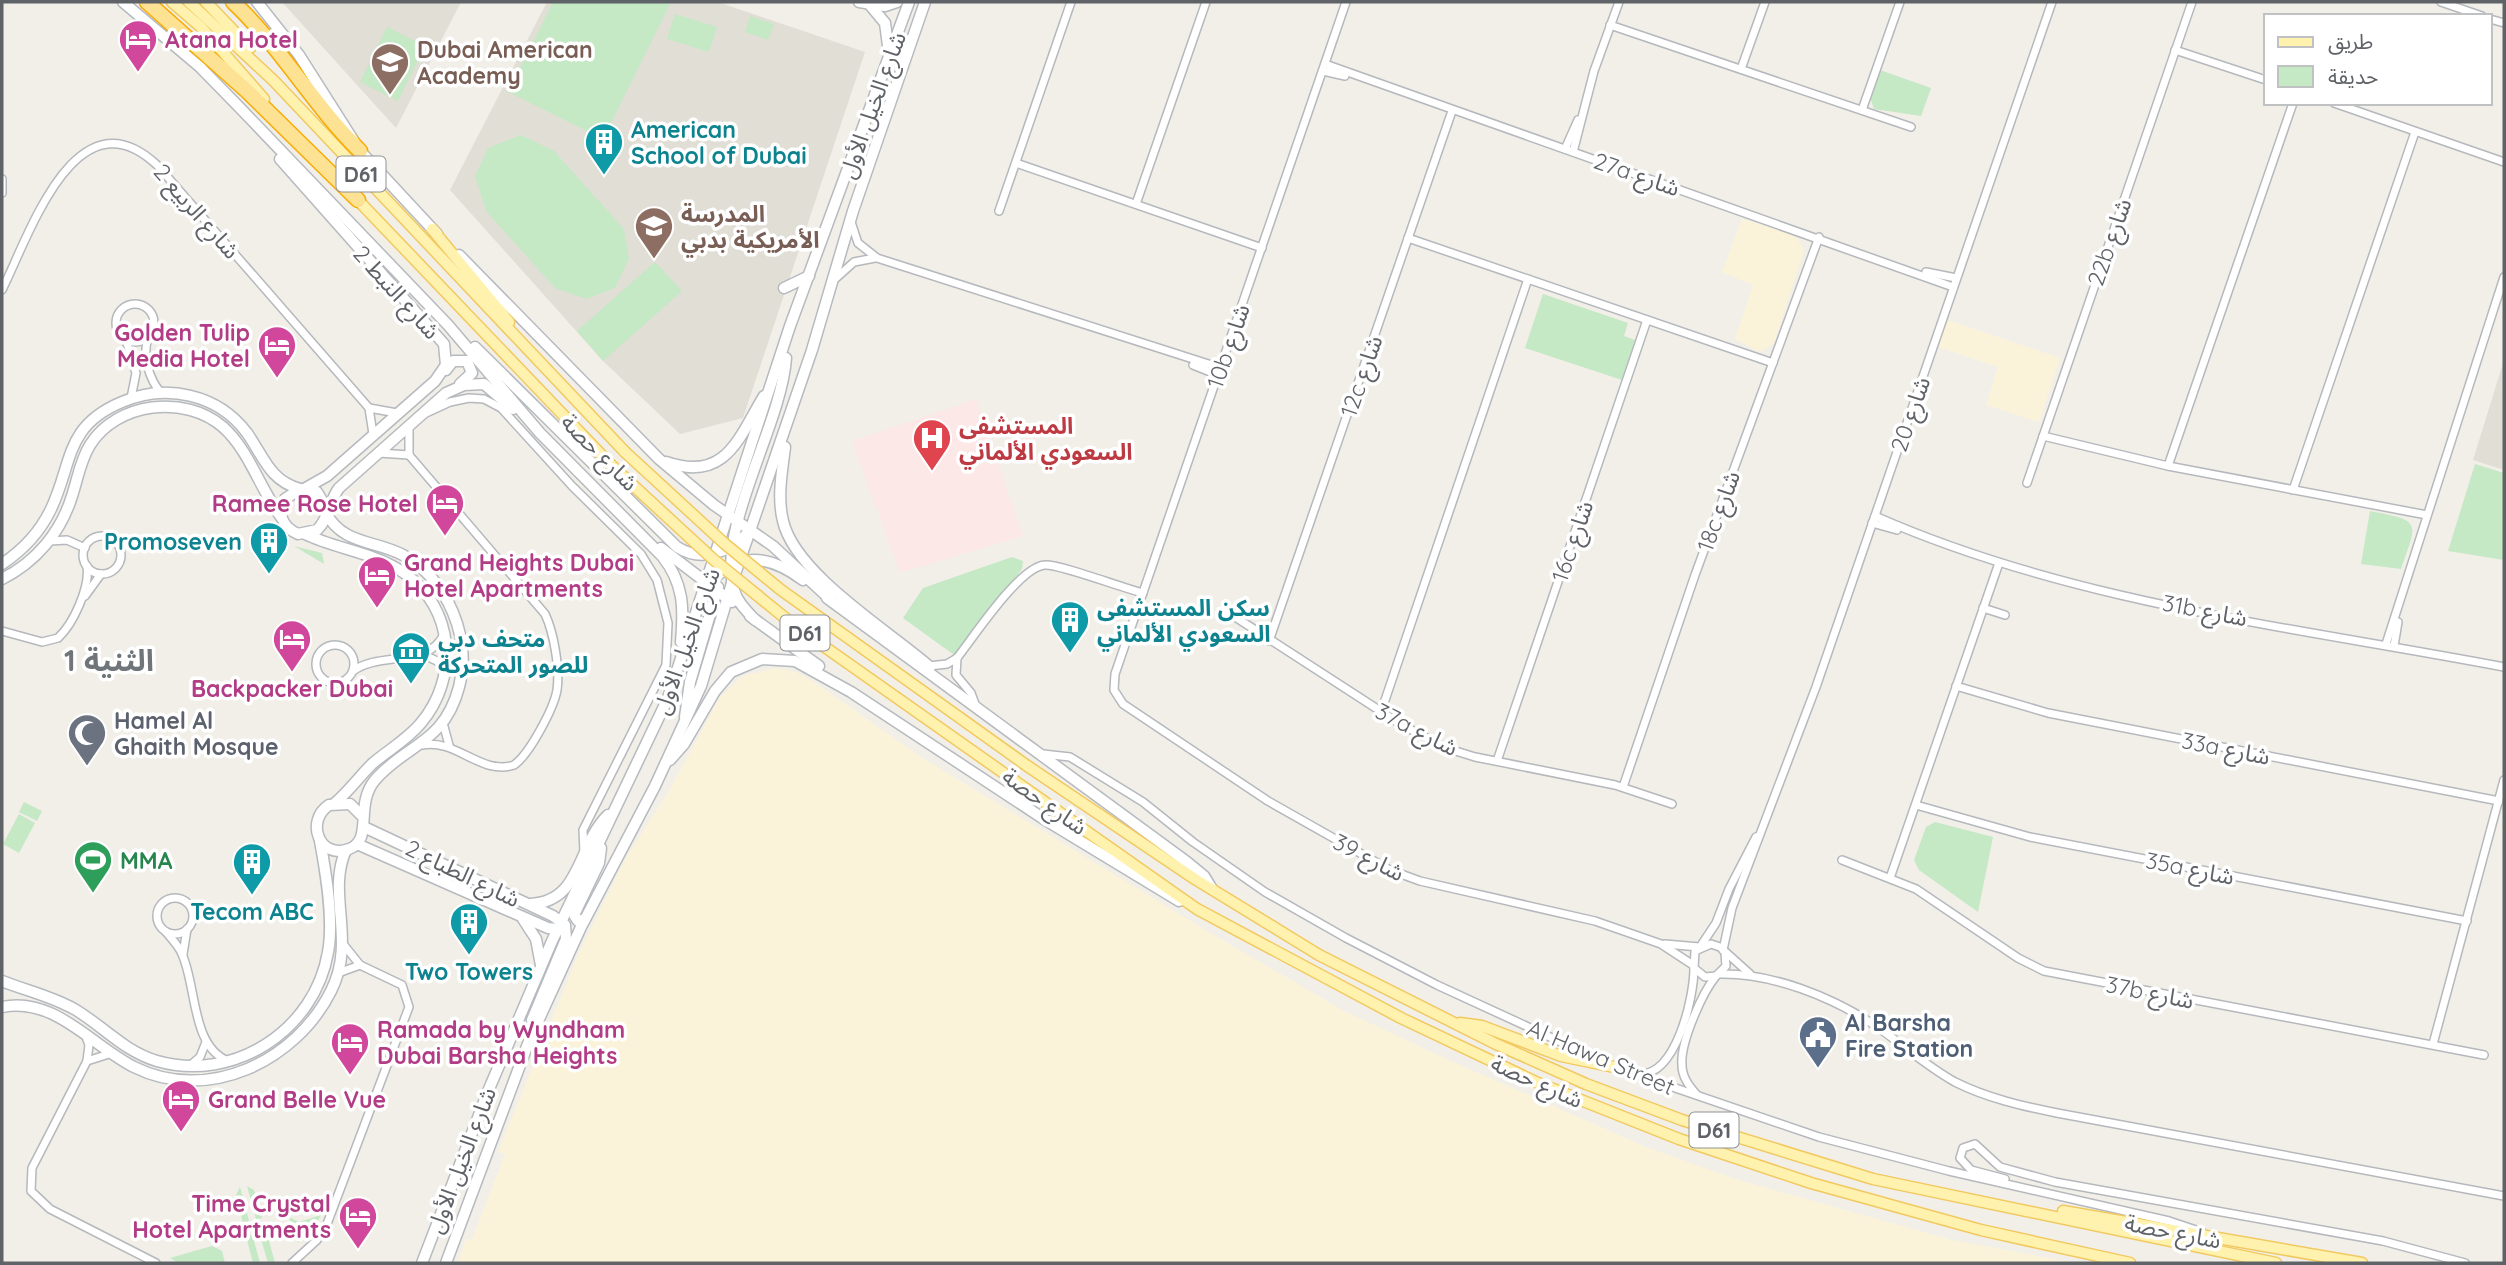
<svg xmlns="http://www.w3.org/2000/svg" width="2506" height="1265" font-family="Quicksand,'Noto Sans Arabic',sans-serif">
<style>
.education{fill:#e1ded6}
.medical{fill:#fce8e6}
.green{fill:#c5e8c5}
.sand{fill:#fbf3d9}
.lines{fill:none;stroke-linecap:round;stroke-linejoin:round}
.street-casing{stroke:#b5b8bc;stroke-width:10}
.secondary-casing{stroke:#b6babf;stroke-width:13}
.primary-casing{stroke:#f2c960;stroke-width:13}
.highway-casing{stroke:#f9ab00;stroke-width:17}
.street{stroke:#fff;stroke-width:7}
.secondary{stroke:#fff;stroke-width:10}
.primary{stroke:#fff2af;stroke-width:10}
.highway{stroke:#fde293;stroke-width:14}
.primary-bridge-casing{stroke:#f2c960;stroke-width:13;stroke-linecap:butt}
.primary-bridge{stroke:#fff2af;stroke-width:10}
.labels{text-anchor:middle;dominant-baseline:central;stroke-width:7;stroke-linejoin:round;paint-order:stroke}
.shield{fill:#fff;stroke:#8f9295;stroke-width:2}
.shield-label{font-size:21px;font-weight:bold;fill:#5f6368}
.hotel-label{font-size:23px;font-weight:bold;fill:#b23c85;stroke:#fff;text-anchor:start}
.education-label{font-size:23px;font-weight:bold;fill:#785e54;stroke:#fff;text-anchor:start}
.street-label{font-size:23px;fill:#5f6368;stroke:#fff}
.culture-label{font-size:23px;font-weight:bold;fill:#0d838f;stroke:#fff;text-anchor:start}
.health-label{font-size:23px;font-weight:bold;fill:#be3a42;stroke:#fff;text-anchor:start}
.worship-label{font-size:23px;font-weight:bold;fill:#5b616d;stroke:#fff;text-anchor:start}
.leisure-label{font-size:23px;font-weight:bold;fill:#27864d;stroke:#fff;text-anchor:start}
.service-label{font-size:23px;font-weight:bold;fill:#4e5e75;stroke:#fff;text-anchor:start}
.district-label{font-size:30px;font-weight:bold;fill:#70757a;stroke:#fff}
</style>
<rect width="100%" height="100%" fill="#f1efe8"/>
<g class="education">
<polygon points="282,2 461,2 396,128"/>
<polygon points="547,2 718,2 865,52 743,418 680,434 603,361 450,190"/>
<polygon points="2504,360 2504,470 2473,460"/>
</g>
<polygon class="medical" points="976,399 1023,536 900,573 852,441"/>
<g class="green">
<polygon points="553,2 671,2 603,139 508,92"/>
<polygon points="675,14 717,27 709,52 667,39"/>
<polygon points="750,16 774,24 768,40 745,32"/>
<polygon points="387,27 425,46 398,101 360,82"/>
<polygon points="1880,70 1931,88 1921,116 1874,109 1870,97"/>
<polygon points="521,135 554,151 624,229 629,259 615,288 586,299 555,288 486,211 475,176 488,148"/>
<polygon points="655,262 682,291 603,361 577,331"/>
<polygon points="1543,294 1628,323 1624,336 1635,340 1622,380 1525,348"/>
<polygon points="2475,464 2504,473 2504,560 2448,551"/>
<path d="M2370,511c52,10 48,10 31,58l-40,-5z"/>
<polygon points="294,546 322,553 324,564"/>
<polygon points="1012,557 1023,561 1022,569 957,657 903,618 923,588"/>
<polygon points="24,802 42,811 37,821 19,812"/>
<polygon points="19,814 35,823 19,853 3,844"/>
<polygon points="1935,822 1993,837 1978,912 1919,870 1914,860 1926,827"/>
<polygon points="247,1186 254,1190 262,1218 256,1219"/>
<polygon points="240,1187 249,1221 243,1223 236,1195"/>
<polygon points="321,1215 314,1228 298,1243 289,1217 299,1222"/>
<polygon points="266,1230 275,1263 268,1263 259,1232"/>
<polygon points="252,1234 260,1263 253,1263 246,1236"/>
<polygon points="212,1246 222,1251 225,1263 178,1263 170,1258"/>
</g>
<g class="sand">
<polygon points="1742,219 1794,235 1804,249 1774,343 1760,352 1735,339 1753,285 1722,272"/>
<polygon points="1947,320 2060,358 2039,422 1986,405 1998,367 1938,347"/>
<polygon points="776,668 796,672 814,682 921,757 1202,928 1344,1011 1449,1060 1646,1147 1735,1179 1952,1240 2076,1263 458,1263 466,1239 472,1240 505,1154 498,1152 579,953 626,858 669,791 720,697 743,676"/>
</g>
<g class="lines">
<g class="street-casing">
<g id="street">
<polyline points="1346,2 1115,674 1114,690 1123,704 1268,801 1390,870 1420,881 1595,921 1661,944 1693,965"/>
<polyline points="2441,2 2482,16"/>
<polyline points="2490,19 2504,23"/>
<polyline points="1610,25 1911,127"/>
<polyline points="2175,50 2266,80"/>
<polyline points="1325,64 1953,287"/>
<polyline points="1741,69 1765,2"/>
<polyline points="1323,71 1345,76"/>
<polyline points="2334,103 2504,162"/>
<polyline points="1862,110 1900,2"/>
<polyline points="1565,149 1578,120"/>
<polyline points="1573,152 1594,71 1619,2"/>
<polyline points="1016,163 1262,248"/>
<polyline points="2,179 2,193"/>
<polyline points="1136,204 1206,2"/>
<polyline points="999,211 1071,2"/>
<polyline points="851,222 858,243 877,258 1221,368"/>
<polyline points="1408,238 1773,363"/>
<polyline points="1926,272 1956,278"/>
<polyline points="835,279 854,262 875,258"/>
<path d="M2,290c27,-54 74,-201 155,-125l212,243 4,26"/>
<circle cx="135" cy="323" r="19"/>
<path d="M148,338c-6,18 1,41 13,55"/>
<polyline points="126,340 136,373 131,398"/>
<polyline points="1193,365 1218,375"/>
<polyline points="369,408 397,413"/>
<polyline points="426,413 450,402 469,398 484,399 501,408 572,486 641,554 657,580 668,623 666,665 583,830 584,852"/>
<path d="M409,426v29l136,159c9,19 15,55 12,76 -3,18 -28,65 -43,75 -33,11 -58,-27 -92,-20"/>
<polyline points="2043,436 2168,466 2427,515"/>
<polyline points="379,453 409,455"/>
<polyline points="2168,466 2293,103"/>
<polyline points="2027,483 2192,2"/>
<polyline points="2293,490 2415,132"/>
<path d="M1875,516c197,87 419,111 629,151"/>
<polyline points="1872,523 1897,530"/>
<circle cx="102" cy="555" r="19"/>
<polyline points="49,541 67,540 85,548"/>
<polyline points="85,596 101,574"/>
<polyline points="1983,608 2005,615"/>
<polyline points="1226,611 1402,725 1446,748 1475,757 1615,785 1672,804"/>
<path d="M2,631l40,11 16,-4c16,-15 32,-51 29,-72"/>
<polyline points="1269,641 1452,111"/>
<polyline points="2386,644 2504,277"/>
<circle cx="335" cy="664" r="19"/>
<polyline points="2394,646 2398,622"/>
<polyline points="422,654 437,661 445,671"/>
<polyline points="957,658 956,675 971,693 975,704"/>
<path d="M929,666l18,-2 10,-6c16,-20 63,-92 88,-93 15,-1 77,23 98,28"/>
<path d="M353,671c27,-20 76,-3 91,-37"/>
<polyline points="1956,686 2048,713 2499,801"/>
<polyline points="1381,712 1528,279"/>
<polyline points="443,723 449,745"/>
<polyline points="1043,754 1070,757 1143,802 1193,842 1265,892 1346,938 1437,985 1600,1060"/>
<polyline points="1497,761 1647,320"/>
<polyline points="1623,787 1695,575 1819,237"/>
<polyline points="1916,805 2030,837 2467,921"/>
<polyline points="1842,860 1916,889 2018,958 2044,971 2484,1055"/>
<polyline points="1890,878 1999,563"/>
<circle cx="175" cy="916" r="18"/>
<path d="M166,932c6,7 13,14 16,22 15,33 9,92 46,107"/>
<polyline points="1665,944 1699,947"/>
<polyline points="1702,944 1716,923 1729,889 1756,837"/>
<polyline points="1723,950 1732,908 1816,687 2052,2"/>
<polyline points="1725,953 1726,966 1716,976 1705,977 1694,968 1695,951 1711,944 1720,947 1750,974"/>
<polyline points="183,954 187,929"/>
<polyline points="338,973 360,965"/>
<path d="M1720,974c53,-1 112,23 156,52 26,18 50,40 79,56 32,16 67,24 102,31l447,83"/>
<polyline points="85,1034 89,1045 87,1061 32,1168 31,1191 50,1209 156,1263"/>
<polyline points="2433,1044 2504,780"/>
<polyline points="87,1061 112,1053"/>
<polyline points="192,1064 200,1057 206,1042"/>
<polyline points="1611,1066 1819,1137 1949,1171 2169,1221 2202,1232"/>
<path d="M1639,1074c37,2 55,-76 55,-106"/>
<path d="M1697,1095c-8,-9 -15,-18 -15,-30 -2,-22 20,-72 34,-89"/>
<polyline points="2005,1179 1971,1170 1960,1158 1963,1148 1975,1144 2000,1167 2055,1182 2383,1241 2465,1263"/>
<polyline points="292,1263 317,1240 327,1224 409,1007 402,985 360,965 344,945"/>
</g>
</g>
<g class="secondary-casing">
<g id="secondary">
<path d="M123,2l77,65 42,43 206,215 92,108 122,123c22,27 22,53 19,86"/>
<polyline points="257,2 299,55 360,151 437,234"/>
<polyline points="859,2 885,6 897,2"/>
<polyline points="870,5 885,23 889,53"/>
<polyline points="280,159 444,344 446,365 435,381 327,476 304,489"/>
<polyline points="459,255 659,459 714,505 773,546 831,600"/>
<polyline points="784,288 809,276"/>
<path d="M475,347l202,200c25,16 53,5 72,-15"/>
<polyline points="446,370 453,361 467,361 472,373 460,384"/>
<path d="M785,447c-3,25 -8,50 -2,74 12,53 106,110 147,146"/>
<path d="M666,462c60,21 73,-25 98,-66"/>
<path d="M327,509l-10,-17 -17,-3 -15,10c-8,15 -3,28 13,35l19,-4c12,-11 12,-29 22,-42l107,-95 18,-8 20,-1 29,25"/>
<path d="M326,513c17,32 49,27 77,42 45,25 69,83 56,132 -15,57 -53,57 -84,93 -21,25 -1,60 -26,69 -30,11 -44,-28 -20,-44l21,-1 11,11"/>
<path d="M305,534c31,15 71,19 99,39 51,35 55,105 17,150 -14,17 -33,27 -49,41 -13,13 -23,27 -37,39"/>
<polyline points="661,548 732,602"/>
<path d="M2,564c21,-14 38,-32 49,-55 22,-46 13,-83 71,-107 44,-19 96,-8 125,31 17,24 22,47 53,56"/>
<path d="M2,579c34,-17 59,-47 70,-83 6,-18 8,-35 18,-51 27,-43 95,-51 133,-18 26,23 37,62 58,90"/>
<path d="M707,585c32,-34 61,-31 96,-5"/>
<polyline points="827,598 1187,862 1204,876 1212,889"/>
<polyline points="750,616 819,666"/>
<path d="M755,620c-8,-9 -18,-18 -21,-30 -17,-65 47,-163 52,-232"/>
<polyline points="685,717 690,682 718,587"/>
<polyline points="670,760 684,744 715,691 731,672 762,659 795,661 851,692 1047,821 1179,901"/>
<polyline points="364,827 553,916 565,925 566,939 532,1020"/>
<polyline points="357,844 548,928 564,930"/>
<path d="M530,904c52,-2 47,-59 78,-89"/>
<polyline points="523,919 536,939 541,965"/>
<polyline points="585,919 578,921 574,915 599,863 601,848"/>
<path d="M2,981c25,10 50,15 74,29 28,17 48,41 81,51 77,22 158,-31 171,-109 6,-32 -2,-79 -8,-111"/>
<path d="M2,1007c52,-11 89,38 132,60 74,37 162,-6 197,-76 26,-51 -5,-97 15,-141"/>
<polyline points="422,1263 489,1089 552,941 668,698 790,326 909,2"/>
<polyline points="446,1263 529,1041 581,927 655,786 701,686 732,583 812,350 853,211 925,2"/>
</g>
</g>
<g class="primary-casing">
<g id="primary">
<polyline points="172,2 201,27 264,99"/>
<polyline points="189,2 274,81 625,452"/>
<polyline points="206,2 250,48"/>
<polyline points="353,195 611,465"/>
<polyline points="432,229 509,322"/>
<polyline points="1026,765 1195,879 1319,955 1496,1044 1586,1084 1682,1120 1873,1179 2276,1263"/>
<polyline points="1015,781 1197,909 1401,1018 1538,1083 1679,1139 1811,1183 1981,1230 2130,1263"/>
<polyline points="1460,1023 1482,1026 1561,1056 1614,1067"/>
<polyline points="2063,1211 2362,1263"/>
</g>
</g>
<g class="highway-casing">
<g id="highway">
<polyline points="147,2 247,91 358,200"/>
<path d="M233,2c48,45 80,103 127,149"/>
</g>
</g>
<use href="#street" class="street"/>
<use href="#secondary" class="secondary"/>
<use href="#primary" class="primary"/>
<use href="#highway" class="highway"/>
<g class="primary-bridge-casing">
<g id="primary-bridge">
<polyline points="625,452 725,544 781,590 1026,765"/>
<polyline points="611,465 714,560 795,626 1015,781"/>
</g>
</g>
<use href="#primary-bridge" class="primary-bridge"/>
</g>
<defs>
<g id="hotel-pin" transform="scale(2.0125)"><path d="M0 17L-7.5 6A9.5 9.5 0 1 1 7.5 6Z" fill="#d1479c" stroke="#fff"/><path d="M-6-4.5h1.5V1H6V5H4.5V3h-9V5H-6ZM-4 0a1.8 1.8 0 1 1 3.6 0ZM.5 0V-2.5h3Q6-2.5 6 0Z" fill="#fff"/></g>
<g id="school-pin" transform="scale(2.0125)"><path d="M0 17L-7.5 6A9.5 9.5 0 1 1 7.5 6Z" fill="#8d6e63" stroke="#fff"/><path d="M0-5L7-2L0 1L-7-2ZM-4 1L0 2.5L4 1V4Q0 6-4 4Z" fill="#fff"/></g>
<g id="building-pin" transform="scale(2.0125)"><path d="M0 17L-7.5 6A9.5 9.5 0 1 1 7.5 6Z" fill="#0f9aa8" stroke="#fff"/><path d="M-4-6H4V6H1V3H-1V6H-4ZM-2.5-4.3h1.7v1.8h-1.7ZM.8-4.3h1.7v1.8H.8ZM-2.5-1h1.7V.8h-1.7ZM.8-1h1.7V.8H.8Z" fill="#fff"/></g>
<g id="hospital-pin" transform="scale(2.0125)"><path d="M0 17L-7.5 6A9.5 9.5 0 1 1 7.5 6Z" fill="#e0444e" stroke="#fff"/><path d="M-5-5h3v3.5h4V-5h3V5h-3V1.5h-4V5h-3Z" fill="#fff"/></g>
<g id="museum-pin" transform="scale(2.0125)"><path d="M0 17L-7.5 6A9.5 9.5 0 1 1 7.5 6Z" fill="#0f9aa8" stroke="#fff"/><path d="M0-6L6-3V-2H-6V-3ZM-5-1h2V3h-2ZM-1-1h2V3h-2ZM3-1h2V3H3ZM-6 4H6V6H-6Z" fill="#fff"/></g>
<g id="mosque-pin" transform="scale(2.0125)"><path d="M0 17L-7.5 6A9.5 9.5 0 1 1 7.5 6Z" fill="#6b7280" stroke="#fff"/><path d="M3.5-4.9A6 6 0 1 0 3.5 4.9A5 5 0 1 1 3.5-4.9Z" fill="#fff"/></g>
<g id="stadium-pin" transform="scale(2.0125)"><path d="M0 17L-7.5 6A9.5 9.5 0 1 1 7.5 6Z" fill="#2e9e5b" stroke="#fff"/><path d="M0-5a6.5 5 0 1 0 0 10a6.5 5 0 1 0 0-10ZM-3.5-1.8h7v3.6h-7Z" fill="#fff"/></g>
<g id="civic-pin" transform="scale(2.0125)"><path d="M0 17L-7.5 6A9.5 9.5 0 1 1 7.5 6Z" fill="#5c6f8a" stroke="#fff"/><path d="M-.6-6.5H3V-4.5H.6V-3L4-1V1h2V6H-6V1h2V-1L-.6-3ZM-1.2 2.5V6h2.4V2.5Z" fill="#fff"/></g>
</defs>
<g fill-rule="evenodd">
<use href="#hotel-pin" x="138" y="39"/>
<use href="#school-pin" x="390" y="62"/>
<use href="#building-pin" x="604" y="142"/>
<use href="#school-pin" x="654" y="226"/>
<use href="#hotel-pin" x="277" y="345"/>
<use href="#hospital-pin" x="932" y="438"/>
<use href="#hotel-pin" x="445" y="503"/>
<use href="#building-pin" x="269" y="541"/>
<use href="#hotel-pin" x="377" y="575"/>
<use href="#building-pin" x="1070" y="620"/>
<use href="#hotel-pin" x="292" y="639"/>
<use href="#museum-pin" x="411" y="651"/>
<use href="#mosque-pin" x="87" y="733"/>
<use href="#stadium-pin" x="93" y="860"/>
<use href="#building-pin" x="252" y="862"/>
<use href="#building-pin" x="469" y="922"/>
<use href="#civic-pin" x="1818" y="1035"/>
<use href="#hotel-pin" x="350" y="1042"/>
<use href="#hotel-pin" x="181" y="1099"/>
<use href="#hotel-pin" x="358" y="1216"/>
</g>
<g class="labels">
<g class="shield">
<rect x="336.5" y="156.5" width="49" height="35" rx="5"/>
<rect x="780.5" y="615.5" width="49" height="35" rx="5"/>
<rect x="1689.5" y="1112.5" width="49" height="35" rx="5"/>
</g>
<g class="shield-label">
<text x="361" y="174">D61</text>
<text x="805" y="633">D61</text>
<text x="1714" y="1130">D61</text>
</g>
<g class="hotel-label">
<text x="165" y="39">Atana Hotel</text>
<text x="250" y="332" text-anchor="end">Golden Tulip<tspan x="250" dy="26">Media Hotel</tspan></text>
<text x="418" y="503" text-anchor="end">Ramee Rose Hotel</text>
<text x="404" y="562">Grand Heights Dubai<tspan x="404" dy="26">Hotel Apartments</tspan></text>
<text x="292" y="688" text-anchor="middle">Backpacker Dubai</text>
<text x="377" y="1029">Ramada by Wyndham<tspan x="377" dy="26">Dubai Barsha Heights</tspan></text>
<text x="208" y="1099">Grand Belle Vue</text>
<text x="331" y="1203" text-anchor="end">Time Crystal<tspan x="331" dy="26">Hotel Apartments</tspan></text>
</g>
<g class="education-label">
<text x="417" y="49">Dubai American<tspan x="417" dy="26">Academy</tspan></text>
<text x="681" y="213">المدرسة<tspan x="681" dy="26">الأمريكية بدبي</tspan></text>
</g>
<g class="street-label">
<text transform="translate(872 105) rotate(-70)">شارع الخيل الأول</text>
<text transform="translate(1637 174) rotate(19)">27a شارع</text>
<text transform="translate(197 211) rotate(49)">شارع الربيع 2</text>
<text transform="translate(2109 242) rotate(-71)">22b شارع</text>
<text transform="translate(397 292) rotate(48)">شارع النبط 2</text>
<text transform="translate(1228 346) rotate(-71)">10b شارع</text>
<text transform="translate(1361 376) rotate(-71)">12c شارع</text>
<text transform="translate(1910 414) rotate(-71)">شارع 20</text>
<text transform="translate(600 452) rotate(45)">شارع حصة</text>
<text transform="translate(1718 511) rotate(-70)">18c شارع</text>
<text transform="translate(1572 541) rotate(-71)">16c شارع</text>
<text transform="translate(2205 610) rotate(11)">31b شارع</text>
<text transform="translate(686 641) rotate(-70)">شارع الخيل الأول</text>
<text transform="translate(1417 729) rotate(27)">37a شارع</text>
<text transform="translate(2226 748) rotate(11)">33a شارع</text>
<text transform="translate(1045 801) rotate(35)">شارع حصة</text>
<text transform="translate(1369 857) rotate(27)">شارع 39</text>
<text transform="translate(2190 868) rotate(11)">35a شارع</text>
<text transform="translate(463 873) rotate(26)">شارع الطباع 2</text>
<text transform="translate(2150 992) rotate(11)">37b شارع</text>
<text transform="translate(1601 1057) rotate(23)">Al Hawa Street</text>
<text transform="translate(1537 1081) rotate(24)">شارع حصة</text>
<text transform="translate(461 1160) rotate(-69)">شارع الخيل الأول</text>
<text transform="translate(2173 1231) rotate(11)">شارع حصة</text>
</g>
<g class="culture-label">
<text x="631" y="129">American<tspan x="631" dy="26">School of Dubai</tspan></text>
<text x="242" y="541" text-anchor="end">Promoseven</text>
<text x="1097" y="607">سكن المستشفى<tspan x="1097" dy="26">السعودي الألماني</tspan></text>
<text x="438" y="638">متحف دبي<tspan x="438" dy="26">للصور المتحركة</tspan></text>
<text x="252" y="911" text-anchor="middle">Tecom ABC</text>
<text x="469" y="971" text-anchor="middle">Two Towers</text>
</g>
<g class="health-label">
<text x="959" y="425">المستشفى<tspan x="959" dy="26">السعودي الألماني</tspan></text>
</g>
<g class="worship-label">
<text x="114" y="720">Hamel Al<tspan x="114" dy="26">Ghaith Mosque</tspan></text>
</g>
<g class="leisure-label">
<text x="120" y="860">MMA</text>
</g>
<g class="service-label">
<text x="1845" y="1022">Al Barsha<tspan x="1845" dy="26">Fire Station</tspan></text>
</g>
<g class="district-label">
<text x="109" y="660">الثنية 1</text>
</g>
</g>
<rect width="2506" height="1265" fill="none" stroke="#5f6368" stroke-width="7"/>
<rect x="2264" y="14" width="228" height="91" fill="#ffffff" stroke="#bfc1c3" stroke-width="2"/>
<rect x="2278" y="37" width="35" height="10" fill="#fff2af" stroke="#bfc1c3" stroke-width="2"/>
<text x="2328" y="49" font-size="21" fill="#5f6368">طريق</text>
<rect x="2278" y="66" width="35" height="21" fill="#c5e8c5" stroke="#bfc1c3" stroke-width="2"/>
<text x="2328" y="84" font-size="21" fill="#5f6368">حديقة</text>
</svg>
